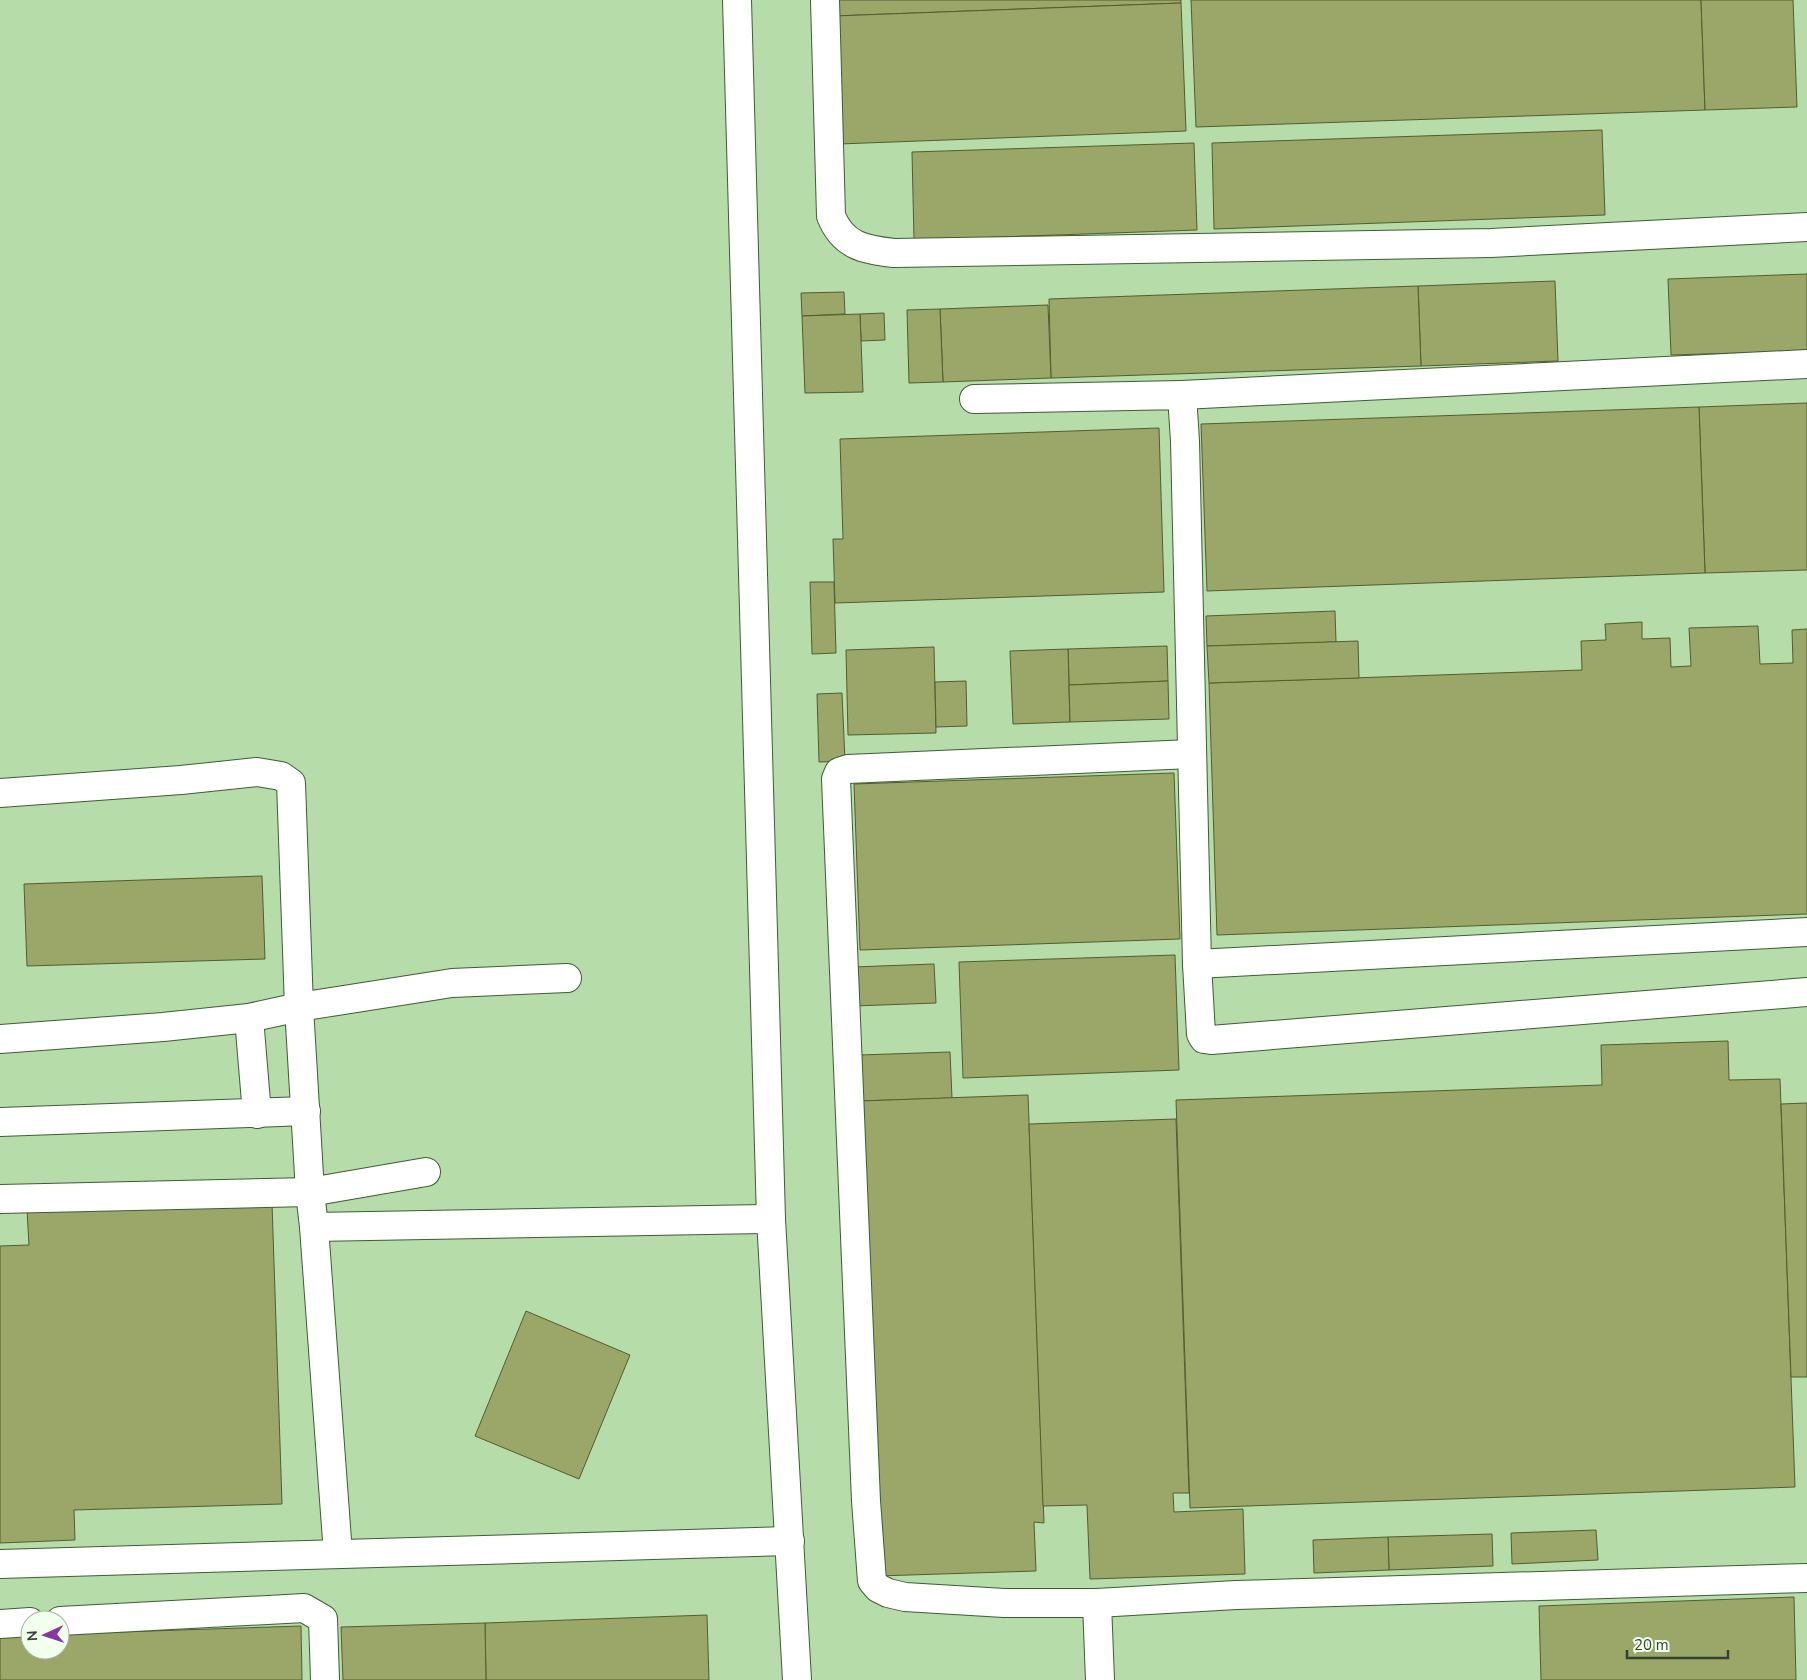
<svg xmlns="http://www.w3.org/2000/svg" width="1807" height="1680" font-family="'Nunito Sans',sans-serif">
<style>
.built{fill:#b5dca9;fill-rule:evenodd}
.building{fill:#9aa768;stroke:#535d2d}
.lines{fill:none;stroke-linecap:round;stroke-linejoin:round}
.minor-casing{stroke:#3f5c35;stroke-width:30}
.minor{stroke:#fff;stroke-width:28}
</style>
<rect width="100%" height="100%" fill="#c2e5b8"/>
<path class="built" d="M0,0h1807v1680h-1807zM30,1620h30v30h-30z"/>
<g class="building">
<polygon points="834,0 1181,0 1181,3 834,16"/>
<polygon points="1191,0 1701,0 1705,110 1196,127"/>
<polygon points="1701,0 1793,0 1797,107 1705,110"/>
<polygon points="1181,3 1186,131 839,144 834,16"/>
<polygon points="1602,130 1605,215 1214,229 1212,143"/>
<polygon points="1194,143 1197,230 914,240 912,152"/>
<polygon points="1807,274 1807,351 1671,355 1668,279"/>
<polygon points="1555,281 1558,361 1421,366 1418,286"/>
<polygon points="1418,286 1421,366 1051,378 1049,299"/>
<polygon points="844,292 845,314 802,316 801,293"/>
<polygon points="1048,305 1051,378 943,382 940,309"/>
<polygon points="940,309 943,382 909,383 907,310"/>
<polygon points="884,313 885,340 861,341 860,314"/>
<polygon points="860,314 863,392 805,393 802,316"/>
<polygon points="1807,403 1807,570 1705,573 1699,407"/>
<polygon points="1699,407 1705,573 1207,591 1201,424"/>
<polygon points="1159,428 1164,592 835,603 833,539 843,539 840,439"/>
<polygon points="810,582 834,582 836,653 812,654"/>
<polygon points="1335,611 1336,642 1207,646 1206,616"/>
<polygon points="1642,622 1642,639 1670,638 1671,667 1691,666 1689,628 1758,626 1760,664 1793,663 1792,630 1807,629 1807,914 1217,935 1209,683 1582,670 1581,641 1606,640 1605,624"/>
<polygon points="1358,641 1359,678 1209,683 1207,646"/>
<polygon points="1167,646 1168,681 1069,685 1068,649"/>
<polygon points="934,647 936,733 848,735 846,650"/>
<polygon points="1068,649 1070,722 1013,724 1010,651"/>
<polygon points="966,681 967,726 936,727 935,682"/>
<polygon points="1168,681 1169,719 1070,722 1069,685"/>
<polygon points="842,693 845,761 819,762 817,694"/>
<polygon points="1174,773 1180,939 860,950 854,784"/>
<polygon points="262,876 265,959 27,966 24,884"/>
<polygon points="1175,955 1179,1070 963,1078 959,962"/>
<polygon points="934,964 936,1003 854,1006 853,967"/>
<polygon points="1728,1041 1729,1080 1780,1079 1795,1487 1190,1508 1176,1100 1602,1085 1601,1045"/>
<polygon points="950,1052 952,1098 860,1101 859,1055"/>
<polygon points="1028,1095 1044,1523 1034,1522 1036,1571 877,1576 860,1101"/>
<polygon points="1807,1103 1807,1377 1791,1377 1781,1104"/>
<polygon points="1176,1119 1189,1493 1173,1493 1174,1512 1243,1509 1245,1574 1090,1579 1087,1505 1043,1506 1029,1124"/>
<polygon points="272,1203 282,1504 74,1510 75,1540 0,1543 0,1246 29,1245 27,1210"/>
<polygon points="526,1311 630,1355 579,1479 475,1436"/>
<polygon points="1596,1530 1598,1560 1512,1564 1511,1533"/>
<polygon points="1492,1534 1493,1566 1389,1570 1388,1537"/>
<polygon points="1388,1537 1389,1570 1314,1573 1313,1540"/>
<polygon points="1794,1597 1796,1680 1541,1680 1539,1606"/>
<polygon points="707,1615 709,1680 486,1680 485,1623"/>
<polygon points="485,1623 486,1680 343,1680 341,1627"/>
<polygon points="301,1626 302,1680 0,1680 0,1636 30,1635 30,1650 60,1650 60,1634"/>
</g>
<g class="lines">
<g class="minor-casing">
<g id="minor">
<polyline points="737,0 771,1219 797,1680"/>
<path d="M825,0l6,216c12,30 34,34 63,37l597,-10 316,-16"/>
<polyline points="1182,395 1807,364"/>
<polyline points="974,399 1182,395 1185,441 1197,964 1201,1034 1204,1039 1211,1040 1807,992"/>
<polyline points="1191,754 848,769 839,772 836,779 866,1501 872,1581 878,1588 888,1593 905,1597 1004,1603 1097,1603 1236,1595 1807,1578"/>
<polyline points="0,793 181,780 257,772 281,776 291,783 299,1007 310,1192 314,1227 338,1554"/>
<polyline points="1197,964 1807,932"/>
<polyline points="249,1018 257,1114"/>
<polyline points="0,1039 163,1027 249,1018 299,1007 452,983 567,978"/>
<polyline points="0,1122 306,1111"/>
<polyline points="0,1199 310,1192 426,1172"/>
<polyline points="314,1227 771,1219"/>
<polyline points="0,1564 790,1541"/>
<polyline points="1097,1603 1100,1680"/>
<polyline points="60,1621 304,1608 323,1619 325,1680"/>
<polyline points="0,1624 30,1622"/>
</g>
</g>
<use href="#minor" class="minor"/>
</g>
<g transform="translate(45 1635) rotate(267)"><circle r="24" fill="#f1ffed" stroke="#a5b3a1"/>
<path d="M0-4L9 19L0 12L-9 19Z" fill="#8b35a2"/>
<text y="-8" font-size="14" font-weight="bold" text-anchor="middle" fill="#344230">N</text>
</g>
<path d="M1627 1650v8h101v-8" fill="none" stroke="#344230" stroke-width="2.5"/>
<text x="1634" y="1650" font-size="15" fill="#344230" stroke="#f1ffed" stroke-width="4" paint-order="stroke">20 m</text>
</svg>
